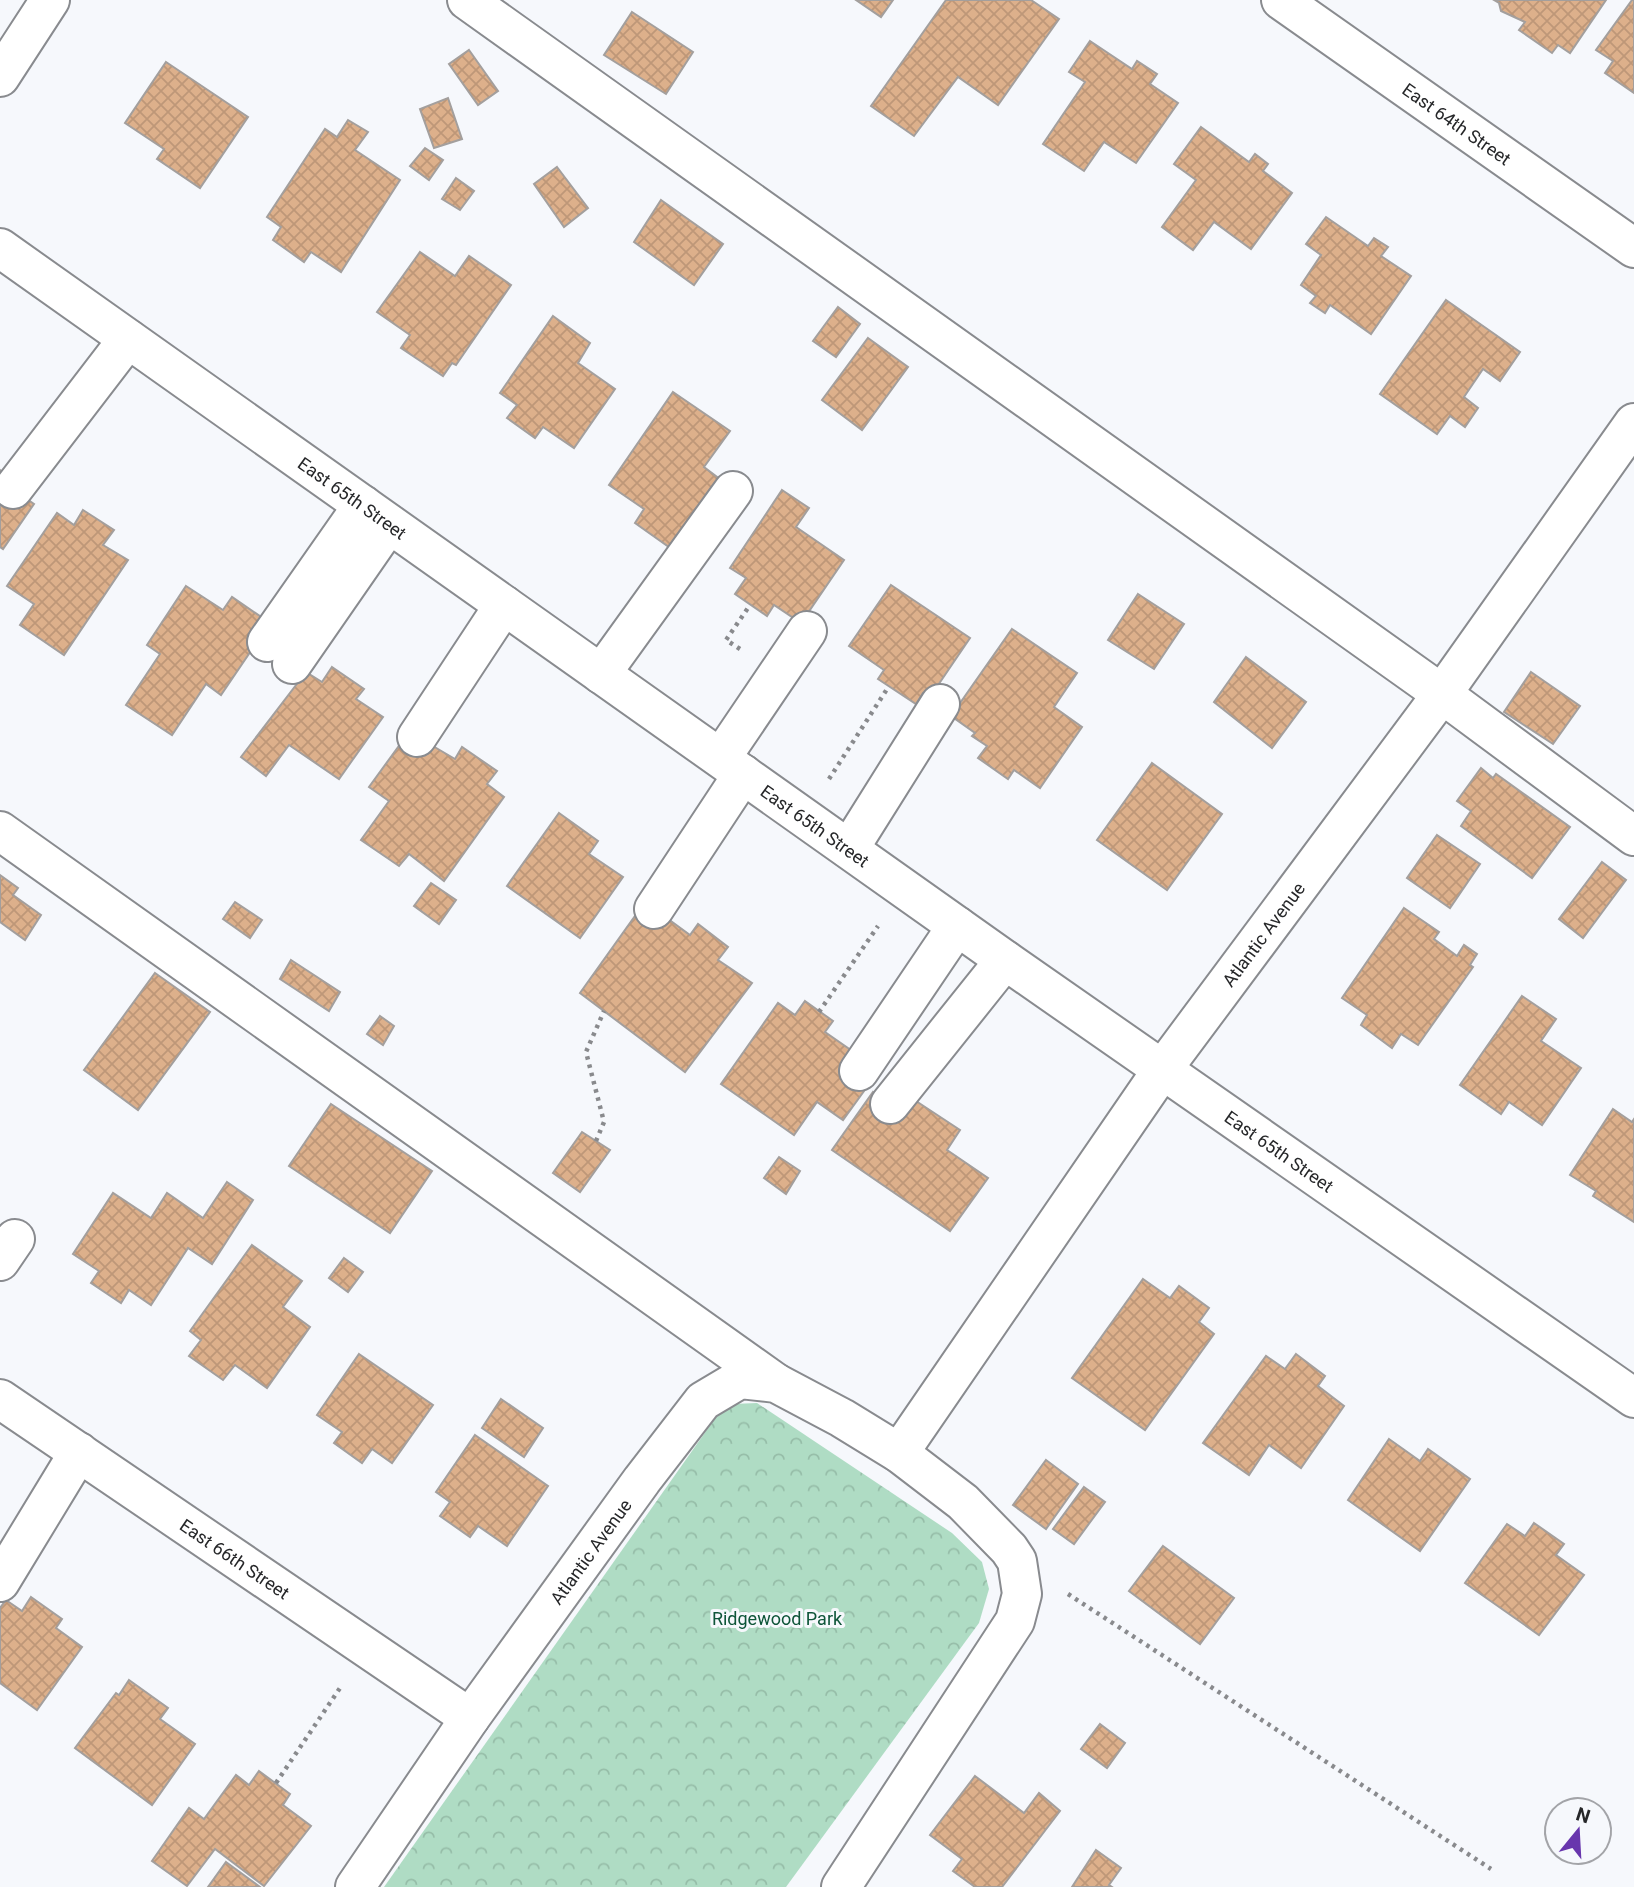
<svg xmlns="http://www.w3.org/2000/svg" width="1634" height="1887" font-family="Roboto,sans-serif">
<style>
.forest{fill:url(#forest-crowns)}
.building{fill:url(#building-cross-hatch);stroke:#a39f9d;stroke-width:2}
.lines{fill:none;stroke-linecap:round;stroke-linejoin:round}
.minor-casing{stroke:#898b8f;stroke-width:42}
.path{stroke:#898a8d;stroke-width:4.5;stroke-dasharray:3.5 5;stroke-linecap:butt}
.minor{stroke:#fff;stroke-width:38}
.labels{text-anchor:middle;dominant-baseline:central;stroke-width:6;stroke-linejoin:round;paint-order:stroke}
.street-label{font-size:18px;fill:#262729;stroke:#f6f8fc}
.park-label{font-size:18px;fill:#0e5539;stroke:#f6f8fc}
</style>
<defs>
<pattern id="forest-crowns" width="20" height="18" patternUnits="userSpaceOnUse" patternTransform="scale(1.75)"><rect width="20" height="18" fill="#afdcc4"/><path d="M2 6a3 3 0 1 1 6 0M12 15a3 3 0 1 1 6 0" fill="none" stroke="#96bda8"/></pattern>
<pattern id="building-cross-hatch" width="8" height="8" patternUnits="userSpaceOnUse" patternTransform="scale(1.75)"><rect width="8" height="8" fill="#ddb08b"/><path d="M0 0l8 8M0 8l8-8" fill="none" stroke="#be9778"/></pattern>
</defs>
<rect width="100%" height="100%" fill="#f6f8fc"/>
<polygon class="forest" points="757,1403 952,1533 982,1562 989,1589 979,1623 786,1887 384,1887 716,1417 733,1404"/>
<g class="building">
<polygon points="856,0 893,0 881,17"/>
<polygon points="946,0 1031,0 1059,19 998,105 958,77 914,136 871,106"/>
<polygon points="1494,0 1606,0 1570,53 1558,45 1552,53 1519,30 1525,22 1501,11 1499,3"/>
<polygon points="1632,0 1634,0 1634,93 1605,73 1613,61 1596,50"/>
<polygon points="632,12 693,52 666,94 604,55"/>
<polygon points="1090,41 1132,69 1137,61 1157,74 1150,84 1178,103 1136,163 1104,142 1084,171 1043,144 1085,82 1069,72"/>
<polygon points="469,50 498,91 478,105 449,64"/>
<polygon points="166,62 248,117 200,188 157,159 164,149 125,123"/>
<polygon points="448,98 462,139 434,148 420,109"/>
<polygon points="348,120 368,132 355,150 400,180 341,272 311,252 304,262 273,240 281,227 267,217 325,129 337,137"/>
<polygon points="1201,127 1249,162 1255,154 1268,164 1263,171 1292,193 1251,249 1214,222 1193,250 1162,227 1196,180 1174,164"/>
<polygon points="425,148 443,160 429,180 410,166"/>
<polygon points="557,167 588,208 564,227 534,184"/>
<polygon points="456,178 474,191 460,210 442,199"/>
<polygon points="661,200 723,244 694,285 634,242"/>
<polygon points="1326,217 1368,246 1374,238 1388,247 1381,256 1411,276 1371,334 1330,305 1325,313 1310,303 1316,296 1301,285 1321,255 1306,244"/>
<polygon points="420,252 455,276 469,256 511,285 456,365 452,363 443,376 401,348 410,335 377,312"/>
<polygon points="1446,300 1520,352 1500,381 1483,369 1464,397 1478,408 1465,427 1450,416 1437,434 1380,394"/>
<polygon points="838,307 860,324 836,357 813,341"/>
<polygon points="553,316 590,343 578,363 615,389 574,448 543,427 535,438 507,418 517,405 500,393"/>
<polygon points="868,338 908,367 862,430 822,400"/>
<polygon points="673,392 730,431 704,467 725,483 676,552 635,523 644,509 609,485"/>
<polygon points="0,470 6,474 1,481 34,504 3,549 0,547"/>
<polygon points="782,490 809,508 796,527 844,560 801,623 774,605 767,616 735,594 746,578 730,568"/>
<polygon points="83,510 114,530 103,545 128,560 64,655 20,625 34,604 7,586 57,513 74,525"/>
<polygon points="891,585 970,638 930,697 923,693 916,704 878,679 884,670 849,646"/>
<polygon points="186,586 223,610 232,597 270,623 221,695 206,684 172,735 126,705 160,654 147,645"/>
<polygon points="1138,594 1184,624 1154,669 1108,640"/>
<polygon points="1012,629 1077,673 1054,707 1082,727 1040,788 1014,770 1008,779 978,758 987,746 972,736 975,733 951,716"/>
<polygon points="1246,657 1306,702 1272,748 1214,702"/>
<polygon points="332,667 364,689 356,699 383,717 339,779 289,745 266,776 241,757 306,672 322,682"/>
<polygon points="1531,672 1580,706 1553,744 1504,712"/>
<polygon points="409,732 455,759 462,747 497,771 487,784 504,797 444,881 409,854 399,866 361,840 389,801 369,787"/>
<polygon points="1152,763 1222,814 1167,890 1097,840"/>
<polygon points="1481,768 1493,778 1496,774 1570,827 1532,878 1461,826 1471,811 1457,801"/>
<polygon points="559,813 598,841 589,854 623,877 580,938 507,886"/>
<polygon points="1437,835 1480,864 1450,908 1407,878"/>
<polygon points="1602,862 1626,880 1583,938 1559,919"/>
<polygon points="0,875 18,888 13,895 41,915 25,940 0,922"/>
<polygon points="431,883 456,900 439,924 414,906"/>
<polygon points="235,902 262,920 250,938 223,919"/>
<polygon points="645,902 690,935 698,924 728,947 718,960 752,983 685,1072 580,993"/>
<polygon points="1404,908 1439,932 1434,939 1457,956 1464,945 1477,954 1470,965 1473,967 1418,1045 1401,1034 1392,1048 1361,1025 1367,1015 1342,998"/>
<polygon points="291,960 340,992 329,1011 280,979"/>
<polygon points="155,973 210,1012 138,1110 84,1070"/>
<polygon points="1522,996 1556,1019 1541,1041 1581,1068 1542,1125 1509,1102 1501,1114 1460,1085"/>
<polygon points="805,1001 833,1021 825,1032 855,1053 872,1080 843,1120 817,1102 794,1135 721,1084 778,1003 795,1015"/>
<polygon points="380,1016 394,1026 383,1045 367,1034"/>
<polygon points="873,1092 903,1113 913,1099 960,1130 947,1150 988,1178 950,1231 832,1150"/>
<polygon points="331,1104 432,1171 390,1233 289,1166"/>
<polygon points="1613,1109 1632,1122 1634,1119 1634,1222 1593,1196 1596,1191 1570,1175"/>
<polygon points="582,1132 610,1150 580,1192 553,1173"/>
<polygon points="779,1157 800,1171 786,1194 764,1178"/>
<polygon points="227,1182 253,1200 212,1264 188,1248 151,1305 129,1290 121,1303 91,1283 99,1271 73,1254 113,1193 151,1218 167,1193 203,1218"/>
<polygon points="252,1245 302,1281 283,1307 310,1327 267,1388 235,1365 223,1380 189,1356 201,1340 190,1331"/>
<polygon points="344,1258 363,1272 348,1292 329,1278"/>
<polygon points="1143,1279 1170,1298 1179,1286 1209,1308 1199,1322 1214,1334 1145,1430 1072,1378"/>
<polygon points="359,1354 433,1405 392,1463 372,1449 362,1463 334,1443 342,1432 317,1415"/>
<polygon points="1296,1354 1325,1376 1318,1386 1344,1406 1301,1468 1269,1445 1249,1475 1203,1443 1266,1356 1285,1369"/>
<polygon points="501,1399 543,1428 524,1457 482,1428"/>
<polygon points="475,1435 548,1486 507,1546 478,1526 470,1537 440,1516 450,1502 436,1492"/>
<polygon points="1389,1439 1420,1461 1428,1449 1470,1479 1420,1551 1348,1500"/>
<polygon points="1046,1460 1078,1484 1046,1529 1013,1505"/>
<polygon points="1084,1487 1105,1502 1074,1544 1053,1529"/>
<polygon points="1534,1523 1564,1544 1556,1555 1584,1575 1539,1635 1465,1583 1507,1524 1525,1536"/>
<polygon points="1163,1546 1234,1598 1200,1644 1129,1591"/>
<polygon points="31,1597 62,1619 56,1628 82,1647 37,1710 0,1683 0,1608 6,1600 22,1611"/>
<polygon points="129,1680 168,1708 160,1719 195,1744 152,1805 75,1748 116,1693 119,1695"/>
<polygon points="1100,1724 1125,1743 1107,1768 1081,1749"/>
<polygon points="259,1771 290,1794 283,1805 311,1826 264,1886 215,1849 187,1886 152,1861 189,1808 204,1819 236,1775 249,1785"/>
<polygon points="975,1776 1024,1813 1039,1793 1060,1811 1002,1887 975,1887 953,1871 962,1859 930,1835"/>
<polygon points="1096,1850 1121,1868 1109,1885 1112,1887 1072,1887"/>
<polygon points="226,1862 260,1887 208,1887"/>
</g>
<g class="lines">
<g class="minor-casing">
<g id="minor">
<polyline points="467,0 1442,694 1634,836"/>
<path id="s1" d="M1281,0l353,248"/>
<polyline points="0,77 50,0"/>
<path id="s2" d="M0,248l1005,712 629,438"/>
<polyline points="13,489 128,339"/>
<polyline points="267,642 363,505"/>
<polyline points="292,664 389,524"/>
<polyline points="601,674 733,491"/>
<polyline points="417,737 504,605"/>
<polyline points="721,758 807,631"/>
<polyline points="0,831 776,1383"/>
<polyline points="849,849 940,704"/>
<polyline points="654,909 743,774"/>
<polyline points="859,1071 957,926"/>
<polyline points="890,1104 1005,960"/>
<polyline points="0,1261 15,1239"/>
<path id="s3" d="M0,1399l470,319"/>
<path id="s4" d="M899,1453l263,-383 280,-376 192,-271"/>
<polyline points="0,1582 79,1452"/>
<path id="s5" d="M355,1887l115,-169 172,-238 61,-79 37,-22 36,4 66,35 57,35 64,49 46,47 8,12 5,33 -7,27 -174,266"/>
</g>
</g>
<g class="path">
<polyline points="740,649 726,640 750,605"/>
<polyline points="829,779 889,686"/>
<polyline points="819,1012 878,926"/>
<polyline points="596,1141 604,1122 586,1052 604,1011"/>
<polyline points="1068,1594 1491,1869"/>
<polyline points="276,1783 340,1688"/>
</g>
<use href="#minor" class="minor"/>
</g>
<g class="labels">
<g class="street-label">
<text stroke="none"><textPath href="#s1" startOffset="215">East 64th Street</textPath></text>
<text stroke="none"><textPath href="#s2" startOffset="432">East 65th Street</textPath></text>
<text stroke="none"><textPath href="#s2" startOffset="999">East 65th Street</textPath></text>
<text stroke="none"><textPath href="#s4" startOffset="634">Atlantic Avenue</textPath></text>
<text stroke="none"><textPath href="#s2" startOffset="1566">East 65th Street</textPath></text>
<text stroke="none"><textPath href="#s5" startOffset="410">Atlantic Avenue</textPath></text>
<text stroke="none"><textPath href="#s3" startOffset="284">East 66th Street</textPath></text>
</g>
<g class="park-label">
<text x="777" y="1618">Ridgewood Park</text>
</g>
</g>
<g transform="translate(1578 1831) rotate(18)"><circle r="33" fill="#f6f8fc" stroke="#a3a4a8" stroke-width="2"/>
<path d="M0-5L12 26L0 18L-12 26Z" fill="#6836ad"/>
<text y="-10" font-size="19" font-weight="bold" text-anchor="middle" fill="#262729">N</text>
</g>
</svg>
